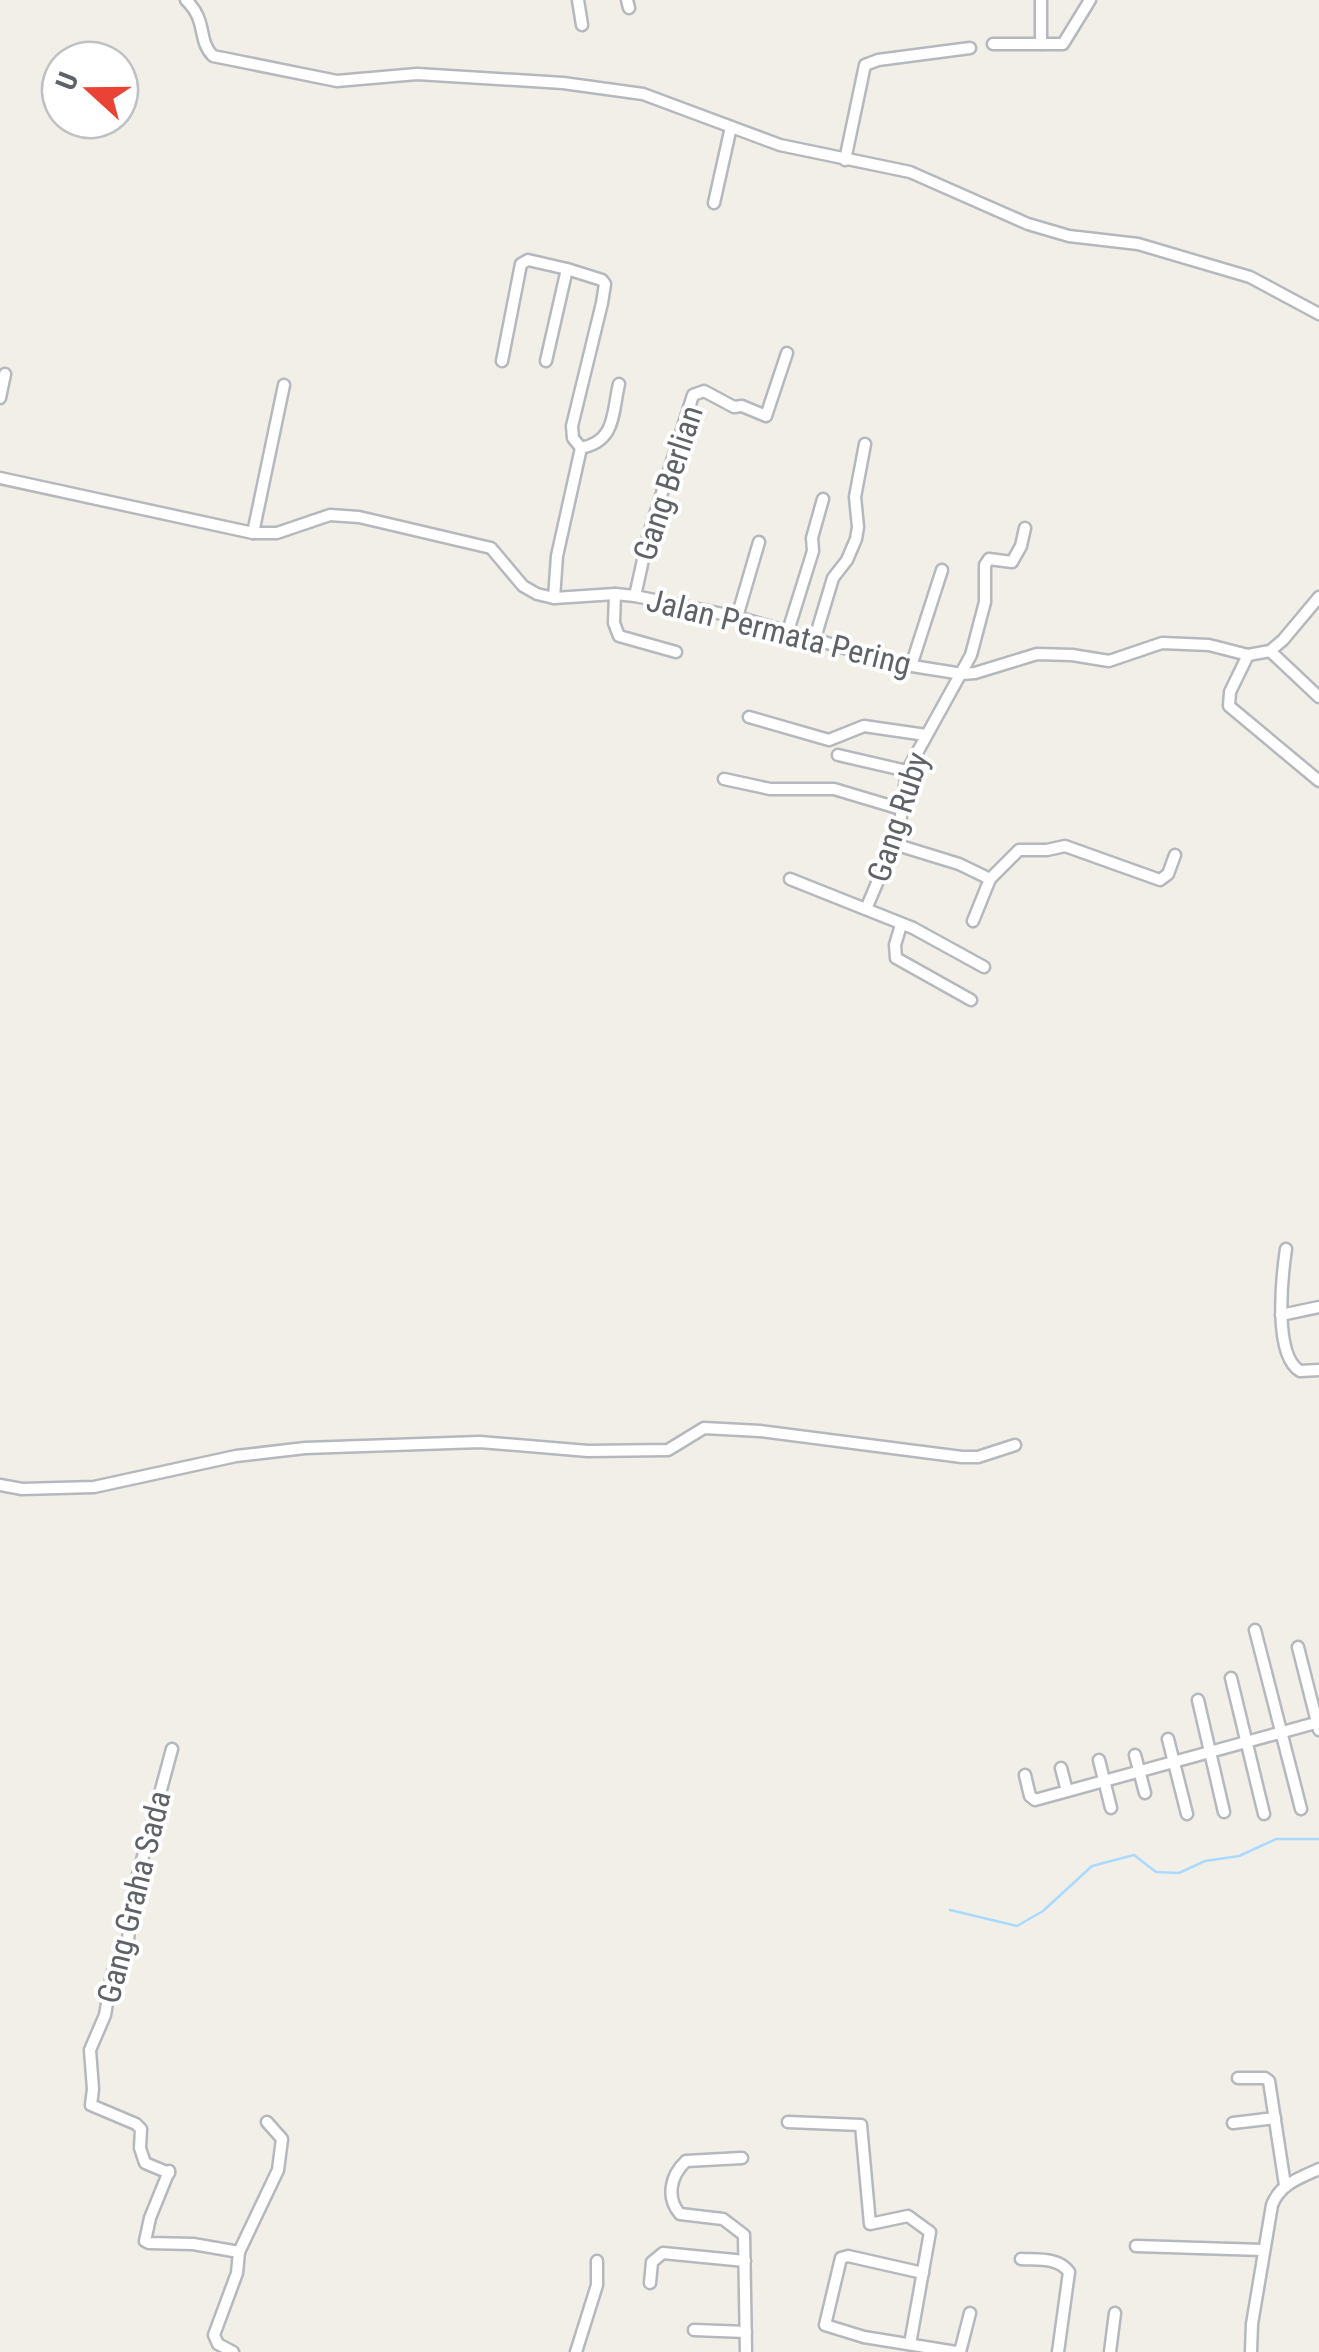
<svg xmlns="http://www.w3.org/2000/svg" width="1319" height="2352" font-family="'Roboto Condensed',sans-serif">
<style>
.lines{fill:none;stroke-linecap:round;stroke-linejoin:round}
.stream{stroke:#aadaff;stroke-width:2.5}
.minor-casing{stroke:#b5b8bc;stroke-width:15}
.minor{stroke:#fff;stroke-width:10}
.labels{text-anchor:middle;dominant-baseline:central;stroke-width:8;stroke-linejoin:round;paint-order:stroke}
.street-label{font-size:32px;fill:#5f6368;stroke:#fff}
</style>
<rect width="100%" height="100%" fill="#f1efe8"/>
<g class="lines">
<polyline class="stream" points="950,1910 1017,1926 1043,1911 1092,1866 1134,1855 1156,1872 1179,1873 1205,1861 1239,1856 1276,1839 1319,1839"/>
<g class="minor-casing">
<g id="minor">
<path d="M186,0c22,21 11,40 27,56l124,25 80,-7 146,9 80,11 137,51 130,27 118,52 41,12 69,8 112,33 69,37"/>
<polyline points="578,0 582,25"/>
<polyline points="627,0 629,8"/>
<polyline points="993,44 1063,44 1090,0"/>
<polyline points="1041,44 1041,0"/>
<polyline points="845,160 865,65 878,60 970,48"/>
<polyline points="714,203 731,127"/>
<polyline points="502,361 521,264 528,260 567,269"/>
<polyline points="546,361 567,269 602,280 605,284 602,303 572,426 573,438 581,448 557,556 554,598"/>
<polyline points="0,398 5,374"/>
<path d="M581,448c35,-7 31,-34 38,-64"/>
<polyline points="0,478 253,533 277,533 330,515 359,517 491,548 523,586 537,594 554,598 615,594 635,596 737,617 900,664 962,674 975,673 1037,654 1072,655 1109,661 1162,643 1209,645 1248,655 1270,651 1283,640 1319,597"/>
<polyline points="253,533 284,385"/>
<polyline points="615,594 614,623 619,636 676,652"/>
<polyline points="635,596 648,537 693,395 704,391 734,407 742,406 766,416 787,353"/>
<polyline points="737,617 759,542"/>
<polyline points="788,631 813,551 812,538 823,499"/>
<polyline points="815,638 833,578 847,560 856,539 858,527 855,497 865,444"/>
<polyline points="1270,651 1319,697"/>
<polyline points="1248,655 1230,692 1229,706 1319,781"/>
<polyline points="911,666 942,570"/>
<polyline points="749,717 829,740 864,726 926,735"/>
<polyline points="838,755 907,771"/>
<polyline points="724,779 770,789 834,789 901,809"/>
<polyline points="894,844 959,864 990,879"/>
<polyline points="790,879 913,928 984,967"/>
<polyline points="866,909 899,831 907,771 971,655 985,602 985,565 989,559 1012,562 1021,546 1025,528"/>
<polyline points="973,921 990,879 1019,850 1047,850 1065,846 1160,880 1168,874 1175,855"/>
<polyline points="901,925 895,945 896,958 971,1000"/>
<path d="M1286,1249c-4,27 -13,106 14,122l19,-1"/>
<polyline points="1281,1315 1319,1307"/>
<polyline points="0,1485 22,1489 94,1487 236,1456 305,1448 480,1442 588,1451 668,1450 704,1428 760,1431 962,1457 978,1457 1015,1445"/>
<polyline points="1255,1630 1301,1809"/>
<polyline points="1298,1647 1319,1730"/>
<polyline points="1231,1678 1264,1814"/>
<polyline points="1198,1700 1224,1812"/>
<polyline points="1168,1739 1187,1814"/>
<polyline points="1135,1755 1145,1793"/>
<polyline points="1099,1760 1111,1808"/>
<polyline points="1061,1768 1067,1791"/>
<polyline points="1025,1775 1030,1796 1035,1800 1319,1722"/>
<polyline points="1238,2078 1265,2078 1269,2081 1285,2185"/>
<polyline points="788,2122 861,2125 870,2224 908,2216 930,2232 910,2344"/>
<polyline points="1233,2123 1275,2118"/>
<path d="M742,2158l-56,3c-16,15 -20,37 -6,53l43,5 21,16 2,117"/>
<polyline points="169,2171 150,2218 145,2241 149,2243 193,2244 239,2252 237,2273 214,2335 218,2344 233,2352"/>
<polyline points="169,2173 145,2163 140,2148 141,2129 136,2124 91,2105 93,2089 90,2050 105,2015 112,1974 128,1940 132,1897 172,1749"/>
<polyline points="1136,2246 1262,2250"/>
<polyline points="239,2252 278,2170 282,2139 267,2122"/>
<path d="M1021,2259c17,1 37,-2 48,13l-11,80"/>
<polyline points="923,2273 848,2256 841,2258 825,2325 864,2337 956,2352"/>
<polyline points="650,2283 652,2262 663,2253 745,2261"/>
<polyline points="694,2330 746,2332"/>
<polyline points="576,2352 597,2285 597,2261"/>
<polyline points="960,2352 970,2313"/>
<polyline points="1110,2352 1115,2313"/>
<path d="M1251,2352l1,-28 20,-119c8,-21 27,-27 47,-36"/>
</g>
</g>
<use href="#minor" class="minor"/>
</g>
<g class="labels">
<g class="street-label">
<text transform="translate(668 483) rotate(-72)">Gang Berlian</text>
<text transform="translate(779 632) rotate(14)">Jalan Permata Pering</text>
<text transform="translate(898 817) rotate(-72)">Gang Ruby</text>
<text transform="translate(134 1897) rotate(-76)">Gang Graha Sada</text>
</g>
</g>
<g transform="translate(90 90) rotate(291)"><circle r="48" fill="#ffffff" stroke="#bfc1c3" stroke-width="2.5"/>
<path d="M0-8L18 38L0 25L-18 38Z" fill="#ea4335"/>
<text y="-15" font-size="28" font-weight="bold" text-anchor="middle" fill="#5f6368">U</text>
</g>
</svg>
